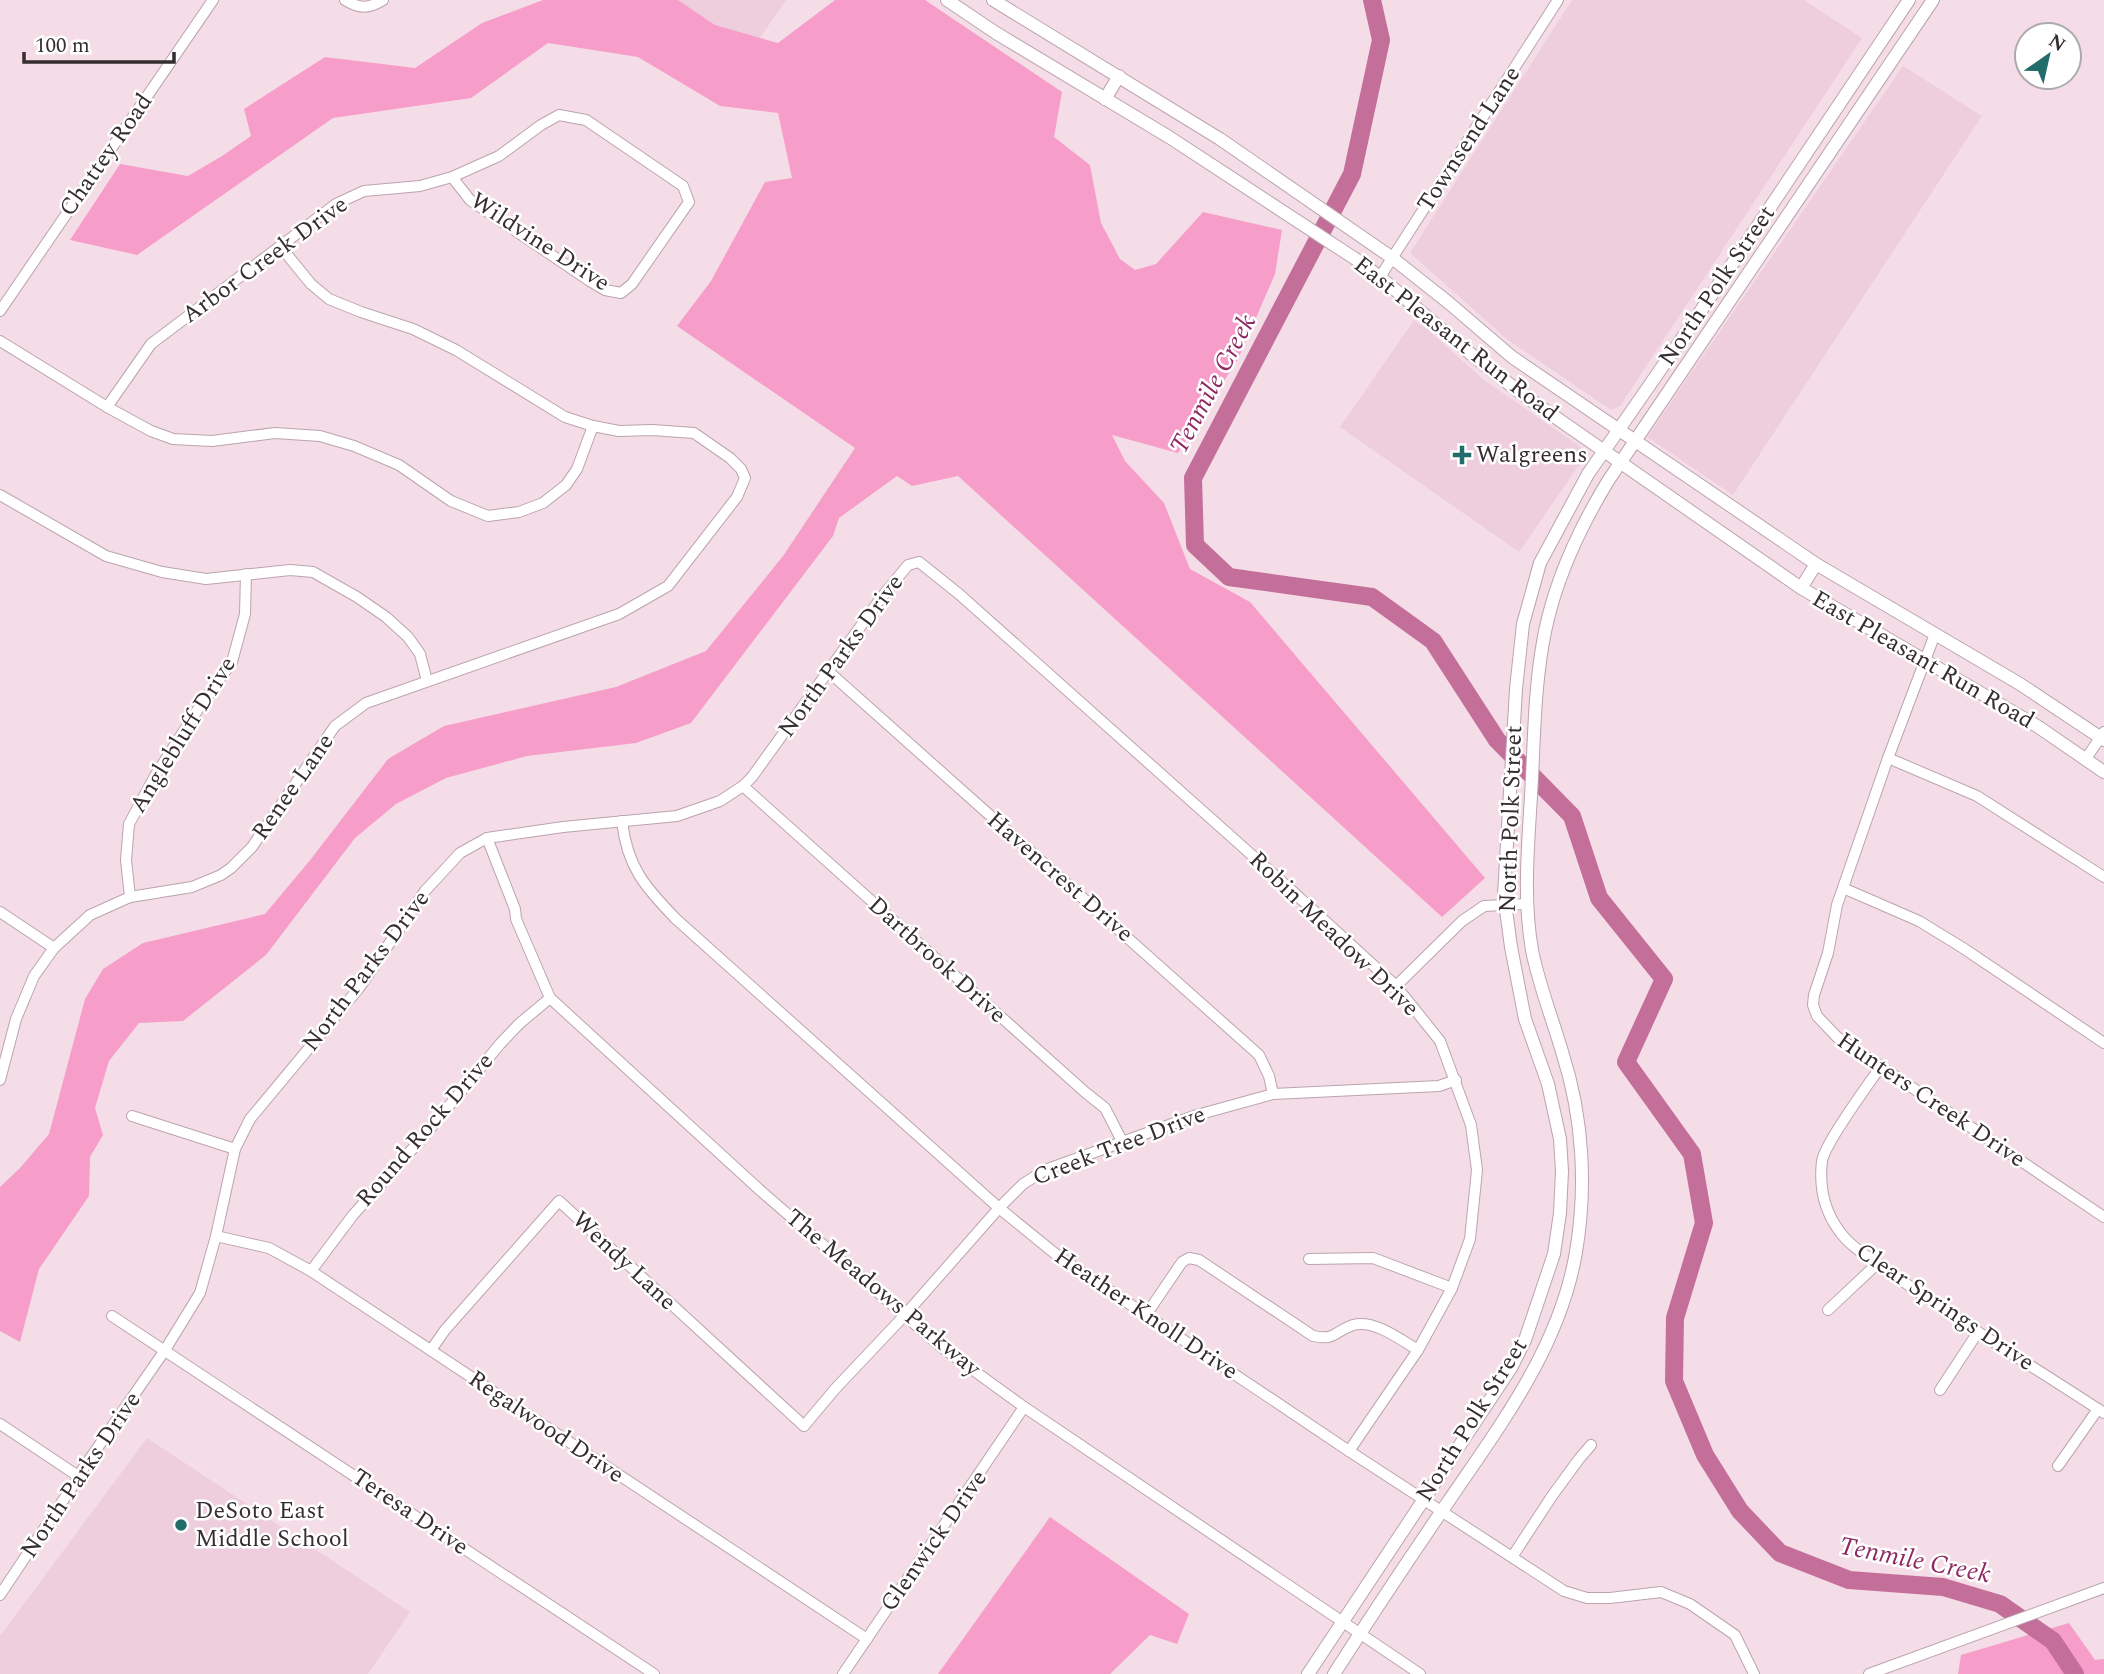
<svg xmlns="http://www.w3.org/2000/svg" width="2104" height="1674" font-family="Spectral,serif">
<style>
.built{fill:#eecedc}
.green{fill:#f69ec9}
.lines{fill:none;stroke-linecap:round;stroke-linejoin:round}
.river{stroke:#c46f9a;stroke-width:18}
.minor-casing{stroke:#bba4ae;stroke-width:12}
.major-casing{stroke:#bba4ae;stroke-width:14}
.minor{stroke:#fff;stroke-width:10}
.major{stroke:#fff;stroke-width:12}
.poi-dot{fill:#216d6c;stroke:#fff;stroke-width:2.5}
.labels{text-anchor:middle;dominant-baseline:central;stroke-width:5;stroke-linejoin:round;paint-order:stroke}
.street-label{font-size:24px;fill:#362d31;stroke:#fff}
.poi-label{font-size:24px;fill:#362d31;stroke:#fff;text-anchor:start}
.water-label{font-size:26px;font-style:italic;fill:#8e2962;stroke:#fff}
</style>
<rect width="100%" height="100%" fill="#f5dde7"/>
<g class="built">
<polygon points="678,0 786,0 760,38 715,25"/>
<polygon points="1572,0 1804,0 1862,38 1620,406 1611,410 1508,340 1410,253"/>
<polygon points="1903,66 1982,116 1733,495 1647,437"/>
<polygon points="1414,320 1427,329 1484,380 1588,452 1519,552 1340,427"/>
<polygon points="147,1438 410,1612 368,1674 0,1674 0,1636"/>
</g>
<g class="green">
<polygon points="543,0 678,0 715,25 778,43 835,0 925,0 1062,92 1054,137 1090,165 1101,223 1120,259 1135,270 1156,264 1203,212 1282,230 1275,274 1238,359 1178,453 1112,435 1125,461 1164,503 1190,569 1250,602 1485,878 1442,917 958,476 912,486 897,476 839,518 833,536 691,723 636,743 527,756 446,778 396,804 355,838 266,955 183,1021 139,1023 109,1061 95,1108 103,1135 90,1157 89,1196 39,1269 20,1342 0,1331 0,1187 20,1168 49,1134 85,999 103,969 143,943 265,914 311,859 388,759 444,726 616,687 706,651 783,556 855,448 677,326 711,281 765,182 792,178 778,113 720,106 638,57 548,43 471,98 333,118 137,255 70,240 120,164 188,176 222,156 251,136 244,109 325,57 415,68 482,23"/>
<polygon points="1050,1517 1189,1614 1177,1644 1150,1635 1110,1674 938,1674"/>
<polygon points="2069,1623 2095,1660 2104,1659 2104,1674 1958,1674 1961,1655"/>
</g>
<g class="lines">
<polyline class="river" points="1372,0 1381,40 1352,174 1193,478 1195,545 1229,577 1372,597 1433,641 1497,740 1572,816 1599,898 1664,979 1626,1062 1692,1154 1704,1223 1675,1318 1674,1381 1705,1455 1740,1511 1780,1553 1849,1580 1943,1587 2000,1604 2053,1641 2075,1674"/>
<g class="minor-casing">
<g id="minor">
<path d="M345,0c15,9 23,9 38,0"/>
<polyline points="1380,277 1558,0"/>
<polyline points="0,311 213,0"/>
<polyline points="0,341 107,407 151,431 173,439 212,441 275,433 320,436 354,446 399,465 451,501 488,516 519,512 543,503 566,485 577,469 593,426"/>
<polyline points="107,407 151,344 336,204 364,191 420,186 452,177 499,156 541,125 559,115 586,120 683,186 689,202 632,284 621,293 605,290 590,281 470,200 452,177"/>
<polyline points="0,495 106,556 162,572 206,579 290,570 313,572 357,597 386,617 408,637 420,654 427,681"/>
<polyline points="1935,634 1888,758 1837,905 1828,953 1814,995 1813,1005 1817,1016 1837,1037 2104,1217"/>
<polyline points="829,672 1259,1055 1269,1076 1273,1094"/>
<polyline points="1888,758 1977,796 2104,877"/>
<polyline points="2085,760 2104,732"/>
<polyline points="743,786 1086,1093 1105,1108 1122,1141"/>
<path d="M622,821c5,46 23,66 54,98l323,289 59,48 291,195 215,140 23,7h23l51,-6 29,12 45,31 19,39"/>
<polyline points="487,838 515,909 516,919 550,998 762,1192 940,1346 1024,1407 1420,1674"/>
<polyline points="1843,888 1919,921 1963,948 2104,1043"/>
<polyline points="130,897 126,860 129,824 155,776 202,703 232,662 245,614 246,574"/>
<polyline points="0,912 54,948"/>
<polyline points="1396,986 1462,921 1484,906 1527,904"/>
<path d="M1881,1066c-13,19 -56,77 -59,95 -3,26 2,50 18,71 13,18 36,29 54,43 68,49 140,92 210,138"/>
<polyline points="0,1080 16,1019 34,976 54,948 90,915 130,897 192,887 221,875 231,868 252,847 335,726 366,703 619,614 668,586 737,497 745,478 741,469 730,458 694,433 652,430 619,431 593,426 565,417 456,350 413,329 361,312 329,299 311,284 280,246"/>
<polyline points="132,1116 235,1149"/>
<polyline points="216,1236 269,1248 311,1271 867,1639"/>
<polyline points="1309,1259 1373,1258 1452,1288"/>
<polyline points="311,1271 353,1215 424,1136 500,1044 519,1024 550,998"/>
<polyline points="1828,1310 1878,1263"/>
<path d="M1146,1315l36,-53 7,-4 10,2 114,76c23,5 21,-5 40,-11 21,-6 48,15 65,25"/>
<polyline points="112,1316 654,1674"/>
<polyline points="431,1350 445,1330 559,1201 804,1426 835,1389 904,1316 999,1208 1023,1184 1045,1170 1197,1115 1273,1094 1439,1086 1456,1080"/>
<polyline points="1940,1390 1978,1332"/>
<polyline points="0,1424 78,1476"/>
<polyline points="2058,1466 2098,1409"/>
<polyline points="1512,1557 1552,1496 1579,1459 1591,1445"/>
<polyline points="0,1595 78,1478 78,1476 165,1350 200,1293 216,1236 235,1149 250,1119 359,988 425,891 460,853 487,838 563,827 677,816 720,801 743,786 752,777 881,598 908,565 919,562 959,594 1290,889 1396,986 1440,1041 1471,1125 1477,1170 1470,1239 1452,1288 1418,1350 1349,1451"/>
<polyline points="843,1674 1024,1407"/>
<polyline points="1869,1674 2104,1588"/>
</g>
</g>
<g class="major-casing">
<g id="major">
<polyline points="947,0 996,33 1169,137 1354,258 1380,277 1472,355 1522,394 1801,588 2037,726 2104,772"/>
<polyline points="993,0 1220,139 1391,257 1449,303 1512,357 1816,564 2020,684 2104,740"/>
<polyline points="1105,99 1119,76"/>
<polyline points="1801,588 1816,564"/>
<polyline points="1308,1674 1511,1368 1525,1340 1554,1254 1560,1213 1562,1171 1560,1139 1548,1084 1525,1019 1511,947 1504,895 1516,689 1523,624 1540,563 1588,474 1692,324 1909,0"/>
<path d="M1334,1674c37,-58 75,-115 114,-172 53,-78 112,-155 128,-250 11,-65 7,-134 -13,-197 -10,-35 -24,-69 -31,-105 -9,-51 -4,-103 -1,-154 3,-49 3,-100 11,-148 9,-59 35,-116 66,-167l325,-481"/>
</g>
</g>
<use href="#minor" class="minor"/>
<use href="#major" class="major"/>
</g>
<g class="poi-dot">
<path d="M1458.5 444.5h7v7h7v7h-7v7h-7v-7h-7v-7h7z"/>
<circle cx="181" cy="1525" r="7"/>
</g>
<g class="labels">
<g class="street-label">
<text transform="translate(1469 139) rotate(-57)">Townsend Lane</text>
<text transform="translate(106 155) rotate(-55)">Chattey Road</text>
<text transform="translate(540 242) rotate(33)">Wildvine Drive</text>
<text transform="translate(265 260) rotate(-36)">Arbor Creek Drive</text>
<text transform="translate(1717 286) rotate(-56)">North Polk Street</text>
<text transform="translate(1456 339) rotate(38)">East Pleasant Run Road</text>
<text transform="translate(841 656) rotate(-54)">North Parks Drive</text>
<text transform="translate(1923 660) rotate(30)">East Pleasant Run Road</text>
<text transform="translate(183 735) rotate(-58)">Anglebluff Drive</text>
<text transform="translate(293 787) rotate(-55)">Renee Lane</text>
<text transform="translate(1511 819) rotate(-88)">North Polk Street</text>
<text transform="translate(1060 877) rotate(41)">Havencrest Drive</text>
<text transform="translate(1334 934) rotate(44)">Robin Meadow Drive</text>
<text transform="translate(937 960) rotate(42)">Dartbrook Drive</text>
<text transform="translate(366 971) rotate(-53)">North Parks Drive</text>
<text transform="translate(1931 1100) rotate(34)">Hunters Creek Drive</text>
<text transform="translate(425 1130) rotate(-49)">Round Rock Drive</text>
<text transform="translate(1119 1146) rotate(-21)">Creek Tree Drive</text>
<text transform="translate(624 1261) rotate(43)">Wendy Lane</text>
<text transform="translate(883 1293) rotate(40)">The Meadows Parkway</text>
<text transform="translate(1945 1307) rotate(34)">Clear Springs Drive</text>
<text transform="translate(1146 1314) rotate(34)">Heather Knoll Drive</text>
<text transform="translate(1472 1420) rotate(-58)">North Polk Street</text>
<text transform="translate(546 1427) rotate(34)">Regalwood Drive</text>
<text transform="translate(81 1475) rotate(-56)">North Parks Drive</text>
<text transform="translate(410 1512) rotate(34)">Teresa Drive</text>
<text transform="translate(934 1541) rotate(-55)">Glenwick Drive</text>
</g>
<g class="poi-label">
<text x="1476" y="455">Walgreens</text>
<text x="195" y="1511">DeSoto East<tspan x="195" dy="28">Middle School</tspan></text>
</g>
<g class="water-label">
<text transform="translate(1213 384) rotate(-62)">Tenmile Creek</text>
<text transform="translate(1915 1560) rotate(11)">Tenmile Creek</text>
</g>
</g>
<g transform="translate(2048 56) rotate(34)"><circle r="33" fill="#ffffff" stroke="#afabad" stroke-width="2"/>
<path d="M0-5L12 26L0 18L-12 26Z" fill="#216d6c"/>
<text y="-10" font-size="19" font-weight="bold" text-anchor="middle" fill="#362d31">N</text>
</g>
<path d="M24 52v10h150v-10" fill="none" stroke="#362d31" stroke-width="3.5"/>
<text x="35" y="52" font-size="21" fill="#362d31" stroke="#ffffff" stroke-width="5" paint-order="stroke">100 m</text>
</svg>
